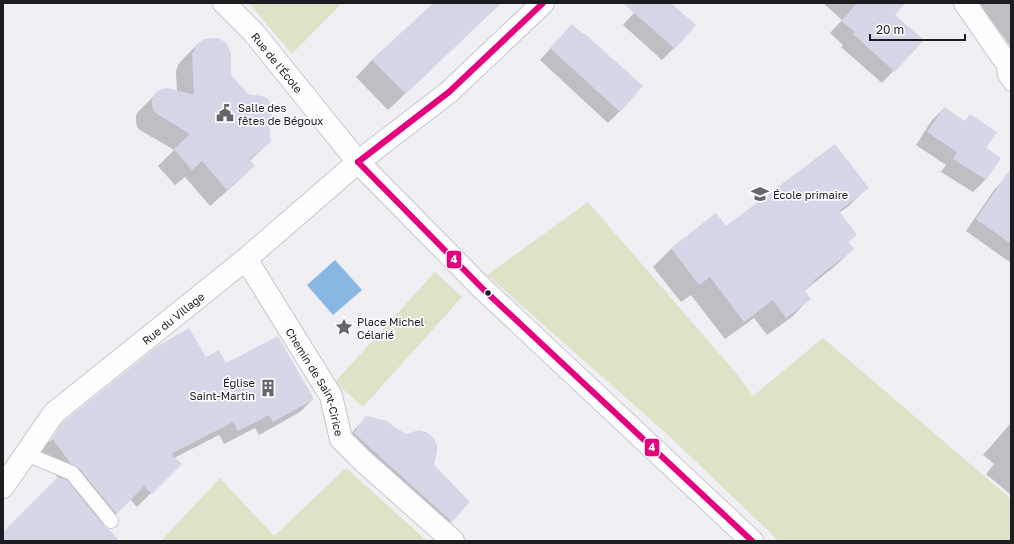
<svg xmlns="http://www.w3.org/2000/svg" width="1014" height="544" font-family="'Golos Text',sans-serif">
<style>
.green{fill:#dee2c7}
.water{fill:#87b7e2}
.shadow{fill:#0003}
.building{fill:#d5d7e8}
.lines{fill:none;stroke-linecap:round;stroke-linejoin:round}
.service-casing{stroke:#c6c7cb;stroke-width:16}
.minor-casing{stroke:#c6c7cb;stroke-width:24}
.service{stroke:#fdfdfd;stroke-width:14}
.minor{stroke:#fdfdfd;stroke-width:22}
.bus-1-casing{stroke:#fbfbff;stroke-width:9}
.bus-1{stroke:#e5007d;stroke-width:6}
.bus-dot{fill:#1c1d20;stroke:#fbfbff;stroke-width:1.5}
.labels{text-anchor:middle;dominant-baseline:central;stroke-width:3.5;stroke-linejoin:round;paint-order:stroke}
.street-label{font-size:11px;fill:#1c1d20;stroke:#fbfbff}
.poi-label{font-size:11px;fill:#1c1d20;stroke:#fbfbff;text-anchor:start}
.line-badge{stroke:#fbfbff;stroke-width:1.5}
.badge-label{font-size:11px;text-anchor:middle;font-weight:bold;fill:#fff}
</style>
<rect width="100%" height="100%" fill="#efeff4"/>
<g class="green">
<polygon points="249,3 342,3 292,54"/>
<polygon points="588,202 736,373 753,396 823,338 1011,499 1011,541 779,541 667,434 487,275"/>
<polygon points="435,272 462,297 363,407 335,382"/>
<polygon points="346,468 427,541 161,541 220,478 274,536"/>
</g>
<polygon class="water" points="335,260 362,290 333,315 307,285"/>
<g class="shadow">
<polygon points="434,3 501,3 388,110 356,77 372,60"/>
<polygon points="643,3 669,3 674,48 662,60 623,25"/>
<polygon points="823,3 893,3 894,15 922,40 882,83 841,47 843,45 830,33 842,20"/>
<polygon points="982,3 1011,3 1011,47 980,5"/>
<polygon points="561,37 641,86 619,112 608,123 540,60"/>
<polygon points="199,43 230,75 268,124 270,142 249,161 253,166 237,182 210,206 185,177 175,185 158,166 174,150 140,130 137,127 136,122 136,117 137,113 158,92 177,92 176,71 178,65 182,60"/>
<polygon points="944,108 964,122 970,115 985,148 1000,158 985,180 973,192 941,172 946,165 916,145 932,120"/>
<polygon points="1005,178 1011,182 1011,263 966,231 994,190"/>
<polygon points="867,188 849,206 839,213 856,234 848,242 853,249 834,267 804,291 810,298 792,317 767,335 754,318 725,339 691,295 681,302 653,267 671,249 716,214 726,227"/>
<polygon points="205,359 226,364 313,399 300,412 259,435 255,428 224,444 219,435 174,458 180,464 137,507 130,499 103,527 107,541 3,541 3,533 58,478 39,452 50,437 56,430 49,441 50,442 61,427 59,427 64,422"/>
<polygon points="367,417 406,435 433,465 468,503 440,533 343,445 355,429"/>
<polygon points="1011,423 1011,493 1010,494 986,474 994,464 983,455"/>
</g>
<g class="building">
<polygon points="433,3 501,3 406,94 372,60"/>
<polygon points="623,3 671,3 696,25 675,49"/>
<polygon points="857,3 906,3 895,15 924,40 895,72 853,34 855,32 841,21"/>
<polygon points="572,24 583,34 584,33 643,86 620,112 550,48"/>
<polygon points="212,38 218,38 225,42 229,48 231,54 231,75 248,94 262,96 265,97 268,99 273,108 269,124 271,142 249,159 255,166 227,190 202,161 192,170 174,149 190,134 157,114 153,110 152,105 152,100 154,95 157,91 162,89 167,88 194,95 192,54 195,48 199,42 205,39"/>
<polygon points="944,107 965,121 970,114 997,132 986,148 1001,158 986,180 953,159 957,152 927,132"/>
<polygon points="835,144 869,188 839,211 857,235 848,242 854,249 813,281 814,282 804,290 811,299 786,318 773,300 744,322 710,277 699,285 671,248 716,213 726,226"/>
<polygon points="1011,168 1011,244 976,219"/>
<polygon points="189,328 206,357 219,350 226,363 278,336 314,399 273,422 269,415 238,431 233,422 171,454 182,464 152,494 144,486 117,514 79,468 71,464 52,438 63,422 158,346"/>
<polygon points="366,416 387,421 394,427 406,434 419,430 426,432 433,437 437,445 437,450 434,465 470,502 452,522 354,433"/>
<polygon points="58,477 67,480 104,526 109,529 119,541 3,541 3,532"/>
</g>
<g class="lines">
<g class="service-casing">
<g id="service">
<polyline points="1003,58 1005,75 1011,84"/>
<polyline points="26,454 72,473 111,521"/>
</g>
</g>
<g class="minor-casing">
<g id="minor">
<path id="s1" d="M224,3l30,30 104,129 125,127 269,252"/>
<polyline points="965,3 1003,58 1011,59"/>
<path id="s2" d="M246,259l85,137 10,43 21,21 91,81"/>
<path id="s3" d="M3,487l51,-74 192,-154 112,-97 91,-70 94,-89"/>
</g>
</g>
<use href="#service" class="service"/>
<use href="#minor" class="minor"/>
<g class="bus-1-casing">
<g id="bus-1">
<polyline points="358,162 483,289 752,541"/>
<polyline points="358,162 449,92 543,3"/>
</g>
</g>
<use href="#bus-1" class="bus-1"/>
</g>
<defs>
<g id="civic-bare" transform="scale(1.38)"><path d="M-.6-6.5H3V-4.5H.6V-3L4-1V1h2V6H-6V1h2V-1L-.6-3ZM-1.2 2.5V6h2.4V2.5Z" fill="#66666a" stroke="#fbfbff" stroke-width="2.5" paint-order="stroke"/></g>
<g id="school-bare" transform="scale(1.38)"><path d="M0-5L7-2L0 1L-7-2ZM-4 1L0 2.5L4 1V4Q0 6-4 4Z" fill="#66666a" stroke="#fbfbff" stroke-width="2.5" paint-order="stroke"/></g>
<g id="sight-bare" transform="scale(1.38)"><path d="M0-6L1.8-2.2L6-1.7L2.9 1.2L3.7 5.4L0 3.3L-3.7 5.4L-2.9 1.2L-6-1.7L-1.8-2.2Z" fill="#66666a" stroke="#fbfbff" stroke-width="2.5" paint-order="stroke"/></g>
<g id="building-bare" transform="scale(1.38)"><path d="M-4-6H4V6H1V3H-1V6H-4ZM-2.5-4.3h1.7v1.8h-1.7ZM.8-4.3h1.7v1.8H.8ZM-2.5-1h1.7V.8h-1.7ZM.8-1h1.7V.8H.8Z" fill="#66666a" stroke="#fbfbff" stroke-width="2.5" paint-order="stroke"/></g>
</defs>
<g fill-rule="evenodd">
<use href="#civic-bare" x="225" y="113"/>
<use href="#school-bare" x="760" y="194"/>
<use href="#sight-bare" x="344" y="327"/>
<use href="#building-bare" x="268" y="388"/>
</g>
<circle class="bus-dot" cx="488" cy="293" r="3.5"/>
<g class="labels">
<g class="street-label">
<text stroke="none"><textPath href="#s1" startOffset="80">Rue de l'École</textPath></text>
<text stroke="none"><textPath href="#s3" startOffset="242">Rue du Village</textPath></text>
<text stroke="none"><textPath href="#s2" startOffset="142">Chemin de Saint-Cirice</textPath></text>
</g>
<g class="poi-label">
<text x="238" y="107">Salle des<tspan x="238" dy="13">fêtes de Bégoux</tspan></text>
<text x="773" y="194">École primaire</text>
<text x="357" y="321">Place Michel<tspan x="357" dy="13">Célarié</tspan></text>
<text x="255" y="382" text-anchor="end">Église<tspan x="255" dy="13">Saint-Martin</tspan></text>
</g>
</g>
<g class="line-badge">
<rect x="446" y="250" width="16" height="19" rx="4" fill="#e5007d"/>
<rect x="644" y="438" width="16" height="19" rx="4" fill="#e5007d"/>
</g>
<g class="badge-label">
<text x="454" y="263">4</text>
<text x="652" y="451">4</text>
</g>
<rect width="1014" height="544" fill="none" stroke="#1c1d20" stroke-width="8"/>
<path d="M870 34v6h95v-6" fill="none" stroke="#1c1d20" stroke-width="2"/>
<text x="876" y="34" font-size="12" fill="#1c1d20" stroke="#fbfbff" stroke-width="3" paint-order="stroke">20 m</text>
</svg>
